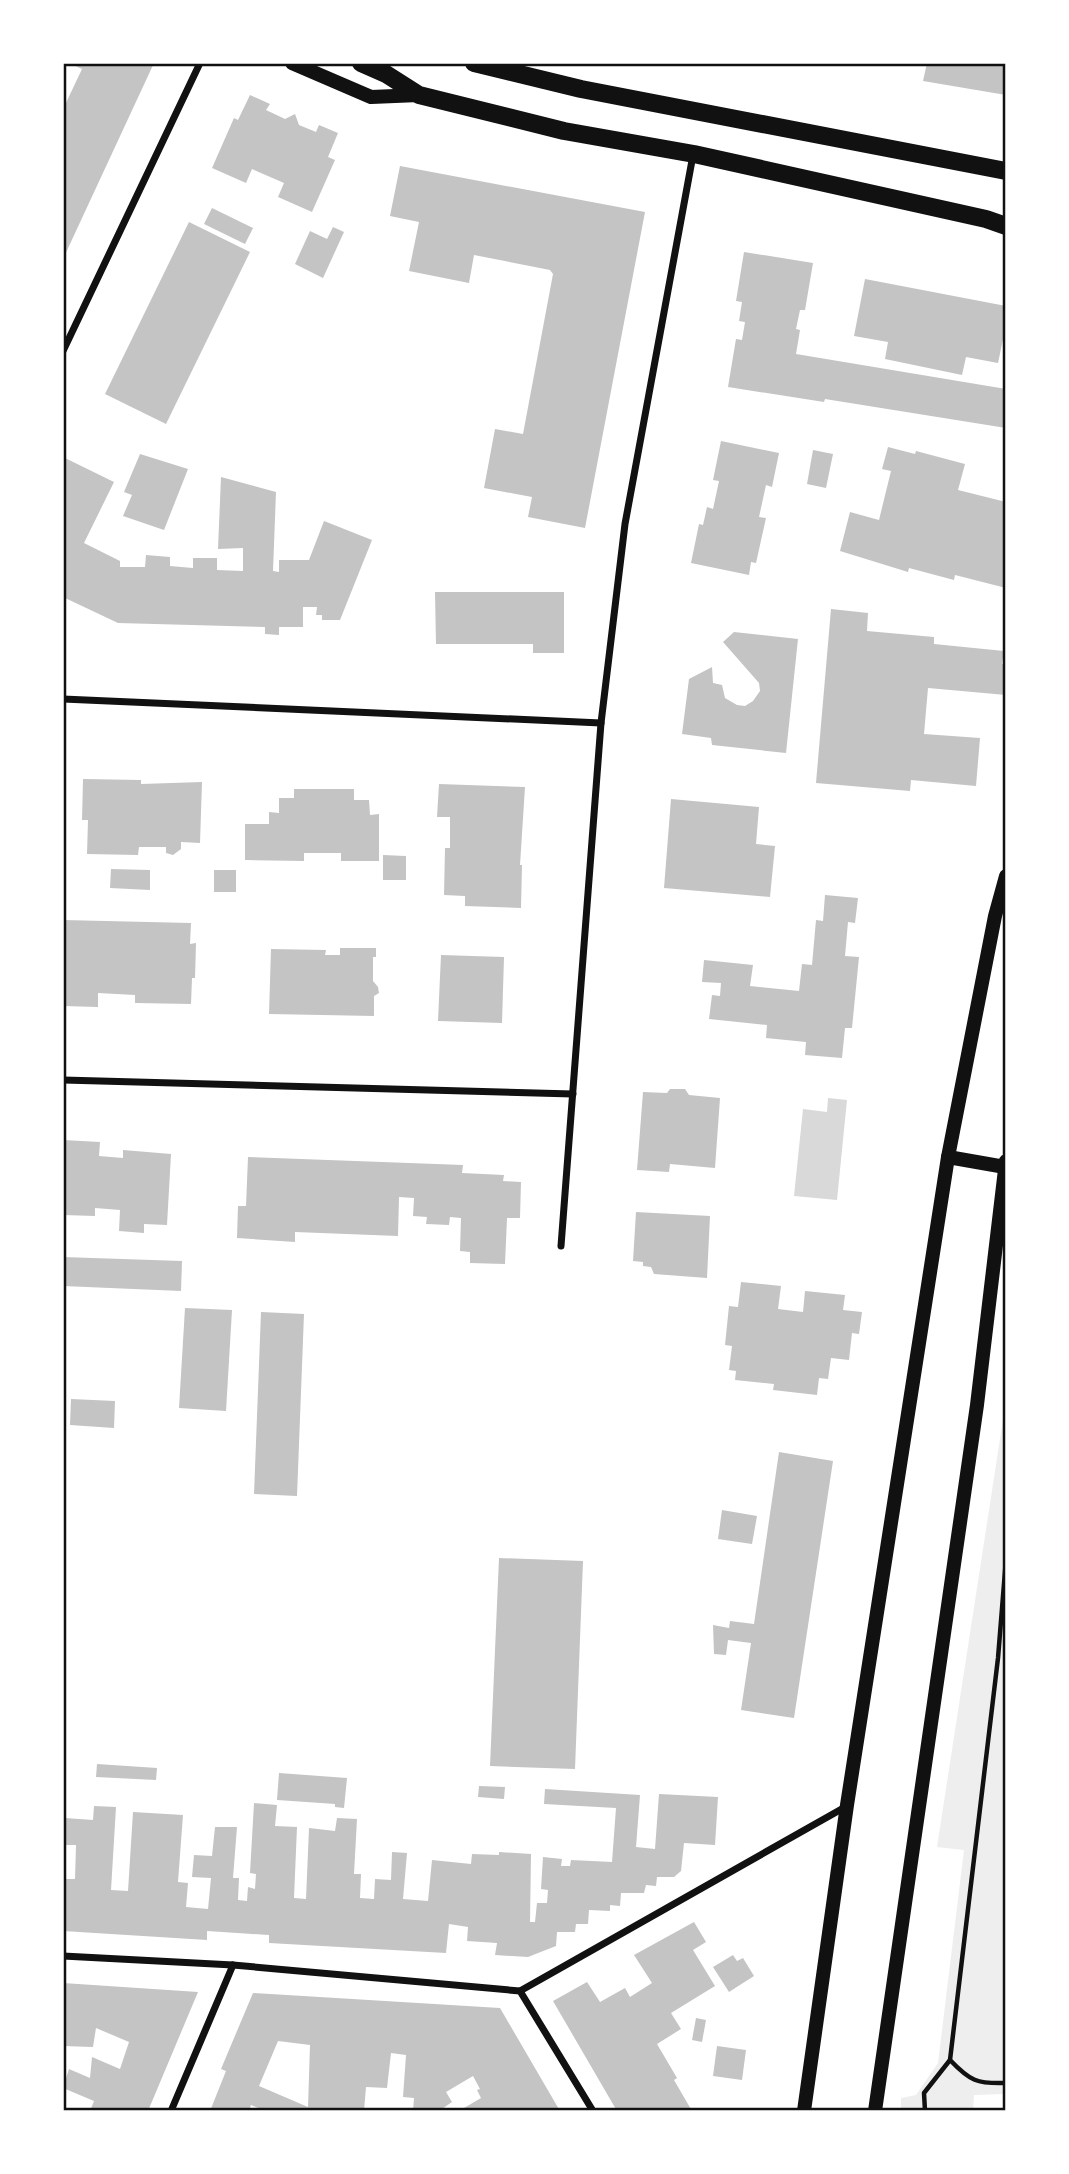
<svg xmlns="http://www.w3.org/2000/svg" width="1069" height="2174" font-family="'PT Sans Narrow',sans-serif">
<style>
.green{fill:#eee}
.water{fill:#d9d9d9}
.building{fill:#c4c4c4;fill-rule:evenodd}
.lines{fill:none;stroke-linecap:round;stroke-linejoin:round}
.path{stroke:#111;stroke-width:4.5}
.minor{stroke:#111;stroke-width:7}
.secondary{stroke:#111;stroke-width:14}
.primary{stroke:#111;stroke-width:18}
.neatline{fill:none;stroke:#111;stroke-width:2.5}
</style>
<rect width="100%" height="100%" fill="#fff"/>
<polygon class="green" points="1006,1400 1006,2094 974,2095 973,2111 901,2111 901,2098 916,2095 938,2063 964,1850 937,1847"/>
<polygon class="water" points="828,1098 847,1100 837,1200 794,1196 803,1109 827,1112"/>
<g class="building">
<polygon points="69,63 154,63 63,259 63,104 65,105 82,69"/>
<polygon points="927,63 1006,63 1006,95 923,81"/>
<polygon points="250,95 270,104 266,110 285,119 295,114 299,125 316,132 319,125 338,133 328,157 335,160 312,212 278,197 284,183 252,169 246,183 212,168 234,118 238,120"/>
<polygon points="400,166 645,212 585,528 528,517 532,497 484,488 495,429 523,434 553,274 550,270 474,255 469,283 409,271 419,222 390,216"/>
<polygon points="212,208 253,228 245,244 204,224"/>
<polygon points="189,222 250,252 166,424 105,394"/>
<polygon points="333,227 344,232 323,278 295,264 310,231 327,239"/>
<polygon points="744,252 813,263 805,310 800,310 796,329 800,330 796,354 1006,389 1006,428 825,399 824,402 728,387 736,339 742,340 745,322 739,321 742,302 736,301"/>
<polygon points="865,279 1006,306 1006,325 998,363 966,357 962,375 885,359 888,342 854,336"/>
<polygon points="721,441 779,453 772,487 766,485 759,517 766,518 756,563 751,562 749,575 691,563 699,524 703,525 707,507 713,509 719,481 713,480"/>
<polygon points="888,447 915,454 916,451 965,464 958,490 1006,502 1006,588 955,575 954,580 909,568 908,572 840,551 850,512 879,520 891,471 882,469"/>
<polygon points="813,450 833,454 826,488 807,484"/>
<polygon points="140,454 188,469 164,530 123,516 132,495 124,492"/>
<polygon points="65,458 114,482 84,543 120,561 120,567 145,567 146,555 170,557 170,566 193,568 193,558 217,558 217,570 243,571 243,548 218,549 221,477 276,492 273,571 279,572 279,560 309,560 324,521 372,540 340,620 322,620 322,615 316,615 317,607 303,607 303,627 279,627 279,635 265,634 265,627 118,623 63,597 63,462"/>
<polygon points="435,592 564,592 564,653 533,653 533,644 436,644"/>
<polygon points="831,609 868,613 867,631 934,637 934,644 1004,651 1002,664 1006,664 1006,695 928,688 924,734 980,738 976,786 911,780 910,791 816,783"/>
<polygon points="734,632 798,639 786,753 712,745 711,738 682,734 689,679 712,667 713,683 722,685 725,698 737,705 745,706 753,701 760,691 759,683 723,642"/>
<polygon points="83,779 141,780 141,784 202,782 200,843 181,842 181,849 173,855 166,853 166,847 139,847 138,855 87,854 88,820 82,820"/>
<polygon points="439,784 525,787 520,865 522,865 521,908 465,906 465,896 444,895 445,848 450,848 450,817 437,817"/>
<polygon points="294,789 354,789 354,800 369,800 370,815 379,814 379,861 341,861 341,853 304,853 304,861 245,860 245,824 269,824 269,812 279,813 279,798 294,798"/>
<polygon points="671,799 759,807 756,844 775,846 770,897 664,888"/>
<polygon points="383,855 406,856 406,880 383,880"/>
<polygon points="111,869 150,870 150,890 110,888"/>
<rect x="214" y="870" width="22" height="22"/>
<polygon points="825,895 858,898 855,923 848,922 845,956 859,957 852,1028 845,1028 842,1058 805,1055 806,1042 766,1038 767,1025 709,1019 712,995 720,996 721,983 702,982 704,960 753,965 750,986 799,991 802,964 812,965 816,920 823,921"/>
<polygon points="63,920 191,923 190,944 196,943 195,978 192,978 191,1004 135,1003 135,995 98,993 98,1007 63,1006"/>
<polygon points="340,948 376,948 376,957 373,957 373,981 378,987 379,993 374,996 374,1016 269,1014 271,949 326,950 325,955 340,955"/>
<polygon points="441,955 504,957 502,1023 438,1021"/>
<polygon points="670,1089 685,1089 689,1095 720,1098 715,1168 670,1164 669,1172 637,1170 643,1092 667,1093"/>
<polygon points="63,1140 100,1142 99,1156 123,1158 123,1150 171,1154 167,1225 144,1224 144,1233 119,1231 120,1210 95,1208 95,1216 63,1215"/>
<polygon points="248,1157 463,1165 462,1173 504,1175 503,1181 521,1182 520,1218 507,1218 505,1264 470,1263 470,1252 460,1251 461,1218 450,1217 449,1225 426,1224 427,1217 413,1216 414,1198 399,1197 398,1236 295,1232 295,1242 237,1238 238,1206 246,1206"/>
<polygon points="636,1212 710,1216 707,1278 654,1274 651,1267 643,1266 643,1262 633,1261"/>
<polygon points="63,1257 182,1261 181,1291 63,1286"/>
<polygon points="741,1282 781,1286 778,1309 803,1312 805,1291 845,1295 843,1310 862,1312 859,1334 852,1333 849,1360 831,1358 828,1379 819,1378 817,1395 773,1390 774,1384 735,1380 736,1371 729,1370 732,1346 725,1345 729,1306 738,1307"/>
<polygon points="185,1308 232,1310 226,1411 179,1408"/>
<polygon points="261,1312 304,1314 297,1496 254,1494"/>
<polygon points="71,1399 115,1401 114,1428 70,1425"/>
<polygon points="779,1452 833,1461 794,1718 741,1710 751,1643 728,1640 726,1655 714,1654 713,1625 729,1628 730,1621 754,1624"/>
<polygon points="722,1510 757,1516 752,1544 718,1539"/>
<polygon points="499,1558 583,1561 575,1769 490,1766"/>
<polygon points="97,1764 157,1768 156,1780 96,1777"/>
<polygon points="279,1773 347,1778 344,1808 335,1807 335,1804 277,1800"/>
<polygon points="479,1786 505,1787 504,1799 478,1797"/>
<polygon points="545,1789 640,1795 636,1847 655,1849 659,1794 718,1797 715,1845 684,1843 681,1871 674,1877 657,1877 656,1886 646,1885 644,1893 621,1893 620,1906 610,1905 610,1911 589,1910 588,1924 576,1924 575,1932 557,1932 556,1946 528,1957 495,1955 497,1943 467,1941 468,1927 449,1924 446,1953 269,1943 269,1935 207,1931 207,1940 63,1931 63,1879 75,1879 76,1845 64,1845 65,1818 93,1820 94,1806 116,1807 111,1890 128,1891 133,1812 183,1815 178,1882 188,1883 186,1907 208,1909 211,1878 192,1877 194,1855 212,1856 215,1827 237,1827 233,1878 239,1878 238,1900 247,1901 248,1887 255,1889 256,1874 250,1873 254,1803 277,1805 275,1826 297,1827 294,1898 306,1899 309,1828 335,1831 337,1818 357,1819 354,1874 361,1874 360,1898 374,1899 375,1879 391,1880 392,1852 407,1853 403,1899 428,1901 432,1860 471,1864 472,1854 499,1855 499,1852 531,1854 530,1922 535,1922 537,1903 547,1903 548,1890 541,1889 543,1857 562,1859 561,1866 570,1866 571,1860 612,1862 616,1808 544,1804"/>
<polygon points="694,1922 706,1942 693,1950 715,1986 671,2013 681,2029 657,2044 677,2078 674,2080 692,2111 617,2111 553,2001 587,1982 600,2002 625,1988 630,1997 652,1983 634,1955"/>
<polygon points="733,1955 737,1961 743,1958 754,1976 729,1992 713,1967"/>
<polygon points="63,1983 198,1992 148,2111 90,2111 94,2101 63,2088 69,2069 90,2078 92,2057 120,2069 129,2042 96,2028 93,2047 63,2046"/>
<path d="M253,1993l247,15 60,103h-101l22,-13 -4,-8 3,-1 -7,-13 -27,16 6,10 -13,9h-26l1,-13 -11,-1 3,-42 -15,-2 -4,35 -21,-1 -2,24h-98l-15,-6 -2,6h-39l16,-40 -5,-2zM278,2041l32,4 -2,62 -49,-21z"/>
<polygon points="696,2018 706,2020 702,2042 692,2040"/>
<polygon points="717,2046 746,2050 742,2080 713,2076"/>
</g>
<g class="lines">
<g class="path">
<path d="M1006,1559l-8,99 -48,402c20,21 27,24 56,23"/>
<polyline points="925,2111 924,2093 950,2060"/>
</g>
<g class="minor">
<polyline points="63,351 200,63"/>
<polyline points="63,699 601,723"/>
<polyline points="63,1080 573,1094"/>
<polyline points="561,1246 601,723 625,524 693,155"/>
<polyline points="63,1956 233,1965 520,1991 593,2111"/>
<polyline points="520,1991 847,1806"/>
<polyline points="171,2111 233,1965"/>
</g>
<g class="secondary">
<polyline points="292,63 371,97 419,95"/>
<polyline points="948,1157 1005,1167"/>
<polyline points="804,2111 847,1805 948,1157 995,916 1006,876"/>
<polyline points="875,2111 977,1405 1006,1161"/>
</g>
<g class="primary">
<polyline points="361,63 386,74 419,95 564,131 694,154 986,219 1006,226"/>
<polyline points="474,63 581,89 1006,171"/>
</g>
</g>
<rect width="1069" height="2174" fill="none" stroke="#ffffff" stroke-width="130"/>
<rect x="65" y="65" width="939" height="2044" class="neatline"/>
</svg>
